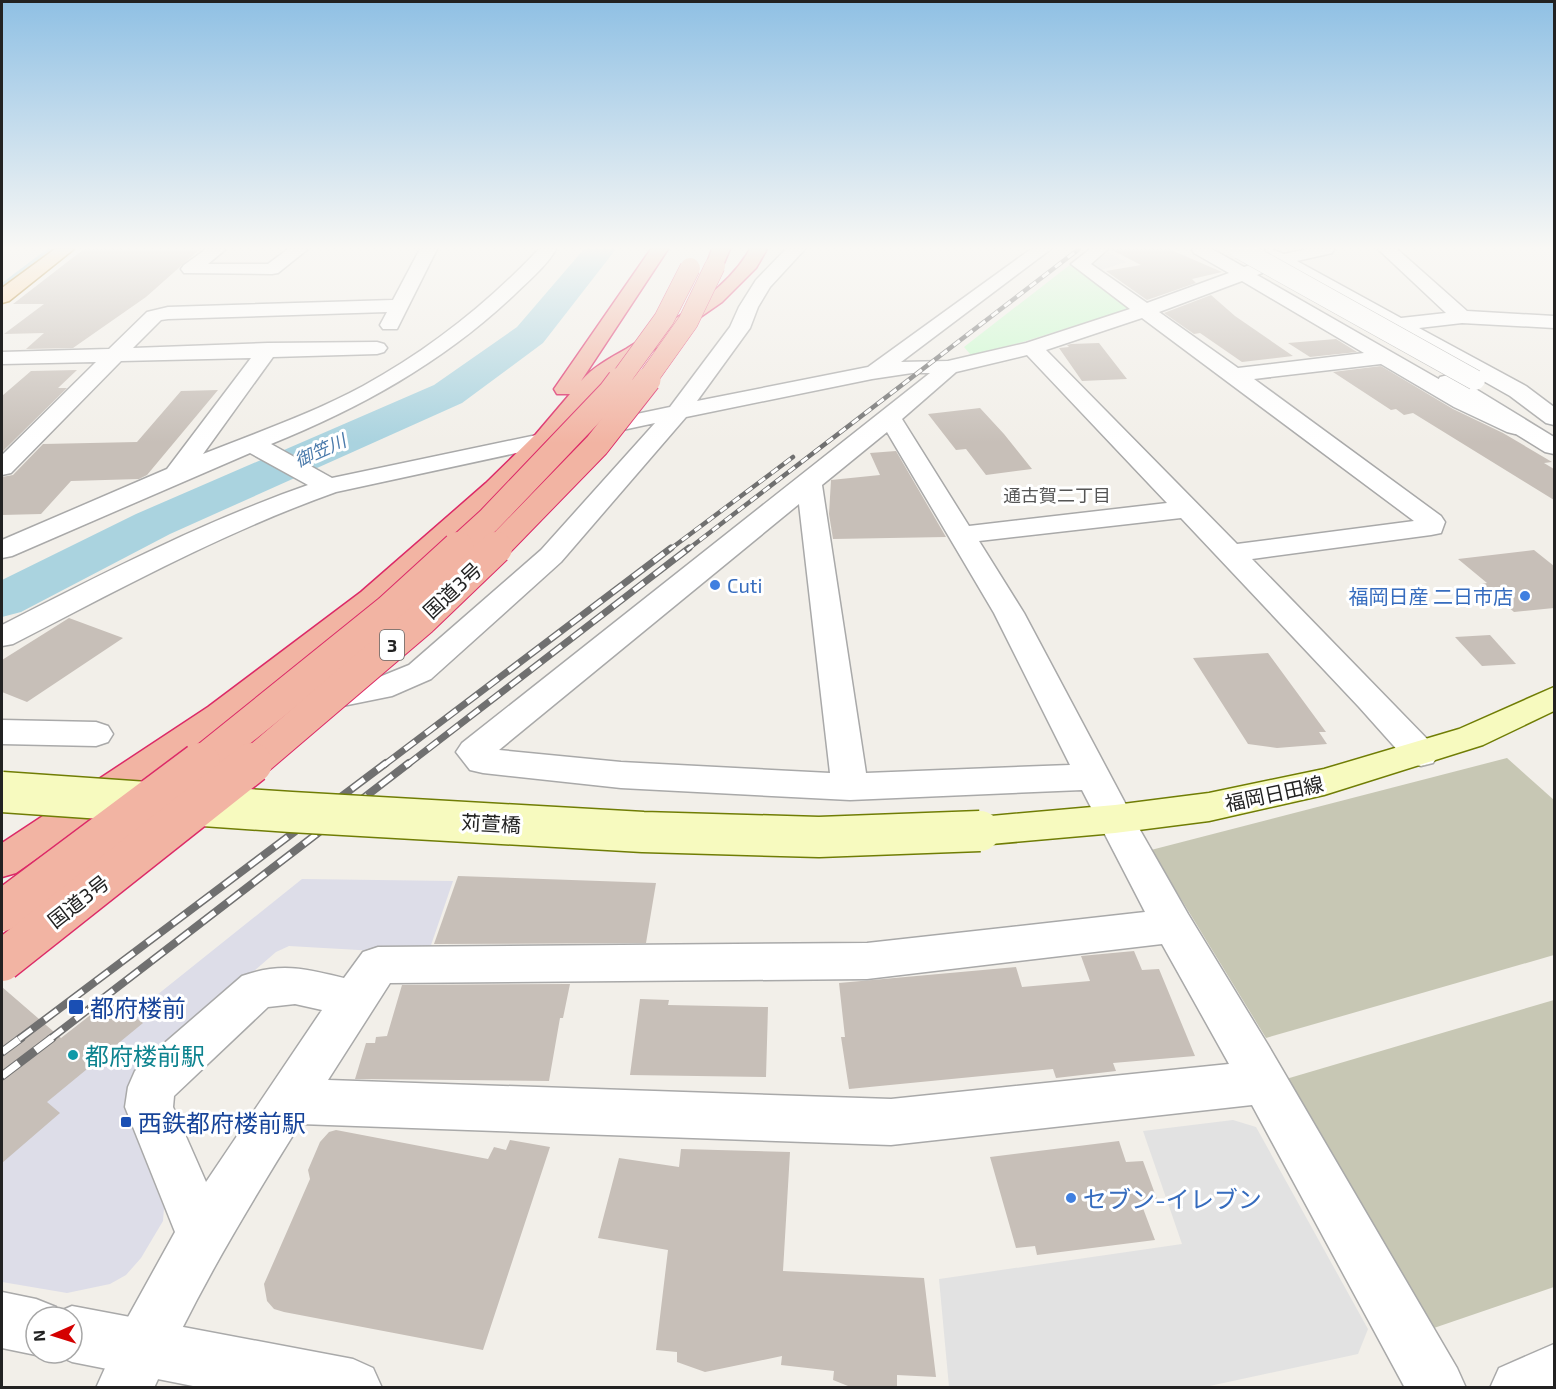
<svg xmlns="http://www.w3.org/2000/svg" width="1556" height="1389" font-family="'Exo 2','Noto Sans JP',sans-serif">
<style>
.construction{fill:#c7c7b4}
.park{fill:#c8facc}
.parking{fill:#e2e2e2}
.plaza{fill:#dddde8}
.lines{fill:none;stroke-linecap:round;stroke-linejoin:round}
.stream{fill:#aad3df;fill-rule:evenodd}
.river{fill:#aad3df;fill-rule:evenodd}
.building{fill:#c7bfb8}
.minor-casing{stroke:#a9a9a9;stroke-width:3}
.tertiary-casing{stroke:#a9a9a9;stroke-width:3}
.secondary-casing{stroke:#707d05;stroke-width:3}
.primary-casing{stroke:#a06b00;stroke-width:3}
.trunk-casing{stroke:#dc2a67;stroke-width:3}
.minor{fill:#fff;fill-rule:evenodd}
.tertiary{fill:#fff;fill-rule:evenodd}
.secondary{fill:#f7fabf;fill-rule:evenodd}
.primary{fill:#fcd6a4;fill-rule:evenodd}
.trunk{fill:#f2b4a3;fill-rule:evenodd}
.rail-far3-casing{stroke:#707070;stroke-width:4.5}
.rail-far2-casing{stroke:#707070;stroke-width:7}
.rail-far1-casing{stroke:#707070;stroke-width:8}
.rail-casing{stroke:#707070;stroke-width:9}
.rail-far3{stroke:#fff;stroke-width:3;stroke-dasharray:8;stroke-linecap:butt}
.rail-far2{stroke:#fff;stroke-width:4.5;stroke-dasharray:13;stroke-linecap:butt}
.rail-far1{stroke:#fff;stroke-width:5;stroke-dasharray:16;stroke-linecap:butt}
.rail{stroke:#fff;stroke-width:7;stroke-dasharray:21;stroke-linecap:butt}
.tertiary-bridge-casing{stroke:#a9a9a9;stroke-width:21;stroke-linecap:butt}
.secondary-bridge-casing{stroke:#707d05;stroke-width:43;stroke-linecap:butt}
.trunk-bridge-far3-casing{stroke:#dc2a67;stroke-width:21;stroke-linecap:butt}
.trunk-bridge-far2-casing{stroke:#dc2a67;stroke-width:27;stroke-linecap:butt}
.trunk-bridge-far1-casing{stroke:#dc2a67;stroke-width:34;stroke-linecap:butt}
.trunk-bridge-casing{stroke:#dc2a67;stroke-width:43;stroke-linecap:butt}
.tertiary-bridge{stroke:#fff;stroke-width:20}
.secondary-bridge{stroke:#f7fabf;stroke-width:40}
.trunk-bridge-far3{stroke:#f2b4a3;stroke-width:20}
.trunk-bridge-far2{stroke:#f2b4a3;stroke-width:25}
.trunk-bridge-far1{stroke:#f2b4a3;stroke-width:32}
.trunk-bridge{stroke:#f2b4a3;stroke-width:40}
.shop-dot{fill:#3f7fe0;stroke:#fff;stroke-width:2}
.transit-dot{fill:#1a4fb4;stroke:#fff;stroke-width:2}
.culture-dot{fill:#0f9aa8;stroke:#fff;stroke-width:2}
.labels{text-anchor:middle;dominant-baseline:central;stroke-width:6;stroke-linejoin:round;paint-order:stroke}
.far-water-label{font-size:18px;font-style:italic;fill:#4a7aab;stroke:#fff}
.far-neighbourhood-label{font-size:18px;fill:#555;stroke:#fff}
.shield{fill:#fff;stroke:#646464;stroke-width:1.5}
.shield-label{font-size:18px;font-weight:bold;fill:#222}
.shop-label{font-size:20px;fill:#366cbe;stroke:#fff;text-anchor:start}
.street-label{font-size:20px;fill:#222;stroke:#fff}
.near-transit-label{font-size:24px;fill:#164399;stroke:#fff;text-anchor:start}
.near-culture-label{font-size:24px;fill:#0d838f;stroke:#fff;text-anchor:start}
.near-shop-label{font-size:24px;fill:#366cbe;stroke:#fff;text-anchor:start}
</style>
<rect width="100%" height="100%" fill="#f2efe9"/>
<g class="construction">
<polygon points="1507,758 1554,800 1554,955 1266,1038 1151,850"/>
<polygon points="1554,1000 1554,1287 1431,1329 1286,1079"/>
</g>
<polygon class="park" points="1071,264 1131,308 1023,342 971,355 964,347"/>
<g class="parking">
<polygon points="1106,251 1126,262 1101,270 1091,263"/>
<polygon points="1233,1120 1256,1127 1368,1329 1358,1354 1205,1387 949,1387 939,1279 1182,1244 1143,1131"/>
</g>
<polygon class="plaza" points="302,879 453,881 428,954 289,946 276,952 137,1072 129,1085 126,1099 126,1112 164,1208 163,1221 141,1258 126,1275 110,1284 67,1293 2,1282 2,1119"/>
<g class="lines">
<polygon class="stream" points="47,249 53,249 2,287 2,283"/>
<polygon class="river" points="584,249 616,249 543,343 462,403 170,534 21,612 2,617 2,580 136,514 434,385 517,327"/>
</g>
<g class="building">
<polygon points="84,249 199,250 146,297 73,348 26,349 44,333 4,334 44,304 13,304"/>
<polygon points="1110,249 1169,249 1222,272 1192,279 1196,283 1147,300 1106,271 1141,265"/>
<polygon points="1211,295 1235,316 1293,356 1242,362 1200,333 1194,334 1164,313"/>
<polygon points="1336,339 1357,352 1310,357 1288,343"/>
<polygon points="1099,343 1127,379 1082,381 1059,348 1069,347 1067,345 1071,344"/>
<polygon points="1381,366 1453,409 1503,433 1552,462 1544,463 1554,469 1554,500 1413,413 1404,415 1396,409 1391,410 1333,372"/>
<polygon points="77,370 58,388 67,388 2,452 2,396 31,371"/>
<polygon points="218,390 147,475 139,479 71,481 41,514 2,515 2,477 13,475 43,444 137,442 181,391"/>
<polygon points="980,408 1004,434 1032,469 986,475 966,449 956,450 928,414"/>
<polygon points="896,451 946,537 833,539 829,514 831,480 880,475 870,453"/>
<polygon points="1534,550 1554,566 1554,608 1514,612 1482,584 1487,583 1458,559"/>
<polygon points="69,618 123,638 27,702 2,692 2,660"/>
<polygon points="1490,635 1516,664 1482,666 1455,637"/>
<polygon points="1268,653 1326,732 1319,732 1327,744 1277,748 1248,744 1193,658"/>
<polygon points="458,876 656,883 646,943 434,944"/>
<polygon points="1134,951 1142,970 1159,969 1195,1056 1113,1063 1116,1071 1056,1078 1053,1069 849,1089 841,1037 845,1037 839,983 1016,967 1022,987 1090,981 1081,956"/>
<polygon points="570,984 563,1018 560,1018 549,1081 355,1079 366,1043 375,1043 376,1037 387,1036 402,985"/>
<polygon points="2,987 61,1038 111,999 143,1023 47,1102 60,1113 2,1163"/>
<polygon points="640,999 669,1000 668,1005 768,1007 766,1077 630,1075"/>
<polygon points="336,1130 488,1159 494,1147 506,1150 510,1140 550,1147 483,1350 284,1312 274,1309 267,1301 264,1284 310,1179 308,1170 320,1142 329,1132"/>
<polygon points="1119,1141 1126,1162 1143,1161 1158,1202 1141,1203 1155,1240 1037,1255 1035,1246 1016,1248 990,1157"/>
<polygon points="681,1149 790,1152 783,1271 924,1278 936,1377 897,1375 897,1388 853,1388 833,1380 834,1371 781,1365 782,1356 705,1372 677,1362 677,1352 656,1350 668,1250 598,1238 619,1158 679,1167"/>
</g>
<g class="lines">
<g class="minor-casing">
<g id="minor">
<polygon points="206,249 226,249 208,264 268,264 288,249 308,249 278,273 272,274 184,273 181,269 184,265"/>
<path d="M420,249h17l-40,80h-14l-3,-4 7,-13 -219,7 -7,1 -28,28 135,-5 109,-1 7,2 3,4 -3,4 -7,2 -104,3 -70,97c53,-21 108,-40 160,-68 66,-36 125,-83 176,-137h17c-9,17 -29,33 -43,47 -71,67 -153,112 -242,148l61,34 338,-71 60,-80 9,-20 17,-27 30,-31h19l-35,38 -12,20 -8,21 -53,73 171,-34 163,-118h20l-150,113 47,-1 78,-18 104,-34 -59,-45 19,-15h18l-17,15 56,39 82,-30 -35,-20 -2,-4h20l32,18 23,-8 -5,-5 3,-4 6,-1 13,5 22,-5h28l-2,4 -35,8 104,57 45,-5 -68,-64h19l70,62 87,5v12l-92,-5 -43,5 107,58 28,21v18l-8,-2 -36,-27 -230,-130 -23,9 213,122 53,25 4,5 -4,5 -8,2 -8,-2 -53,-25 -73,-43 -127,15 187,137 4,6 -4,11 -10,2 -179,24 181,186 6,9 -6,9 -12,3 -12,-3 -50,-56 -178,-189 -202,23 45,72 108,203 56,98 80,131 189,323 9,20h-61l-153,-283 -361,40 -591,-21c-53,85 -105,171 -146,264h-58l32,-71 47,-85 -50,-125 3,-20 7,-16 18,-18 89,-77c39,-14 64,-7 102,2l19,-26 15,-5 489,-4 278,-31 -63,-122 -232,10 -229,-12 -138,-15 -13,-3 -14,-18 6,-9 468,-370h-18l-40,6 -186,38 -125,145 -130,117 -39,17 -79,16 -12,-3 -5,-8 5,-8 71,-13 37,-15 132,-115 114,-127 -319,69c-112,40 -217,97 -323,152l-11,2v-21c100,-51 200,-103 306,-140l-58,-32 -238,103 -10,2v-18l165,-71 84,-111 -130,3 -110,112 -9,2v-20l94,-93 -94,2v-12l107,-3 38,-37 21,-5 225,-7zM1242,281l122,72 -126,15 -79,-56zM1142,318l272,203 -177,23 -191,-194zM1027,355l140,148 -198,23 -67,-107 54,-47zM887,432l107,181 76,152 -204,8 -44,-288zM799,504l31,269 -209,-11 -122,-12zM1162,944l67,120 -338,35 -563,-19 62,-97 477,-4zM295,1004l27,6 -116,172 -33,-75 1,-11 94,-89z"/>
<polygon points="2,720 96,722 108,726 113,734 108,742 96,746 2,744"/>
</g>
</g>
<g class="tertiary-casing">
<g id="tertiary">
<polygon points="1448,375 1456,377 1554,437 1554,454 1545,452 1440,387 1437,382 1440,377"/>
<polygon points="2,1292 36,1299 56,1307 58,1312 72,1306 353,1359 373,1368 382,1388 203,1388 72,1362 52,1353 72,1353 72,1317 36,1317 36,1353 40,1353 36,1355 2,1348"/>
<polygon points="1554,1344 1554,1388 1490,1388 1499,1368"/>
</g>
</g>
<g class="secondary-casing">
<polygon id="secondary" points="1554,687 1554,711 1483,745 1324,795 1209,821 1115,833 980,845 967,841 961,831 967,821 980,817 1115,805 1209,793 1324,769 1459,729"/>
</g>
<g class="primary-casing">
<polygon id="primary" points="55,249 74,249 9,301 2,303 2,288"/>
</g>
<g class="trunk-casing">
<g id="trunk">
<path d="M651,249h17l-87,132c12,-14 29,-23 45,-32 43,-27 99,-55 124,-100h17l-11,19 -34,34 -121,84 -49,58 -48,49 -123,111 -149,119 -216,150 -14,4v-34l206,-136 153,-115 125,-109 50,-49 34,-40h-13l-3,-5z"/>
<polygon points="712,249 730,249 721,270 709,270 706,266"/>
</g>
</g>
<use href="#minor" class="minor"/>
<use href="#tertiary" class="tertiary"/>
<use href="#secondary" class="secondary"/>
<use href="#primary" class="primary"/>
<use href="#trunk" class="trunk"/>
<g class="rail-far3-casing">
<g id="rail-far3">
<polyline points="669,550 793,457"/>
<polyline points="687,550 1079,249"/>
</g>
</g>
<g class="rail-far2-casing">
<g id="rail-far2">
<polyline points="384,765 671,548"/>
<polyline points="407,765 689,548"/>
</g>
</g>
<g class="rail-far1-casing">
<g id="rail-far1">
<polyline points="19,1039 386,763"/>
<polyline points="50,1039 409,763"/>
</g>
</g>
<g class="rail-casing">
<g id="rail">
<polyline points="2,1052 21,1038"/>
<polyline points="2,1076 52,1038"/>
</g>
</g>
<use href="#rail-far3" class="rail-far3"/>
<use href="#rail-far2" class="rail-far2"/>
<use href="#rail-far1" class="rail-far1"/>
<use href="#rail" class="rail"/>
<g class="tertiary-bridge-casing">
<polyline id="tertiary-bridge" points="1240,249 1475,380"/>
</g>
<g class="secondary-bridge-casing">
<polyline id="secondary-bridge" points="2,792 291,812 643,832 819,837 980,831"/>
</g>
<g class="trunk-bridge-far3-casing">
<g id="trunk-bridge-far3">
<polyline points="619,381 664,319 690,268"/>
<polyline points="646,381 688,322 715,266"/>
</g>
</g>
<g class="trunk-bridge-far2-casing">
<g id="trunk-bridge-far2">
<polyline points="456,550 489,520 611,392 620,380"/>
<polyline points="495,550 597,445 648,380"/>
</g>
</g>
<g class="trunk-bridge-far1-casing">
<g id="trunk-bridge-far1">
<polyline points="198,765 389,611 458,548"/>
<polyline points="251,765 422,619 496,548"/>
</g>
</g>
<g class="trunk-bridge-casing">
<g id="trunk-bridge">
<polyline points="2,911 200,763"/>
<polyline points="2,961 252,763"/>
</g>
</g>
<use href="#tertiary-bridge" class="tertiary-bridge"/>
<use href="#secondary-bridge" class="secondary-bridge"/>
<use href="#trunk-bridge-far3" class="trunk-bridge-far3"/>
<use href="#trunk-bridge-far2" class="trunk-bridge-far2"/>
<use href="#trunk-bridge-far1" class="trunk-bridge-far1"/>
<use href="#trunk-bridge" class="trunk-bridge"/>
</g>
<linearGradient id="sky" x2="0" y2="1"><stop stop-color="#8fc0e4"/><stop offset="0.56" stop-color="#f9f8f5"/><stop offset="1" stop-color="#f9f8f5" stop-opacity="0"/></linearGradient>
<rect width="1556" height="443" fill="url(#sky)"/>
<g class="shop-dot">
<circle cx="715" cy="585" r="6"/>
<circle cx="1525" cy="596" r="6"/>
<circle cx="1071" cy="1198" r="6"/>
</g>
<g class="transit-dot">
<rect x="68" y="999" width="16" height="16" rx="3"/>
<rect x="120" y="1116" width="12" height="12" rx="3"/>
</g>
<circle class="culture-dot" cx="73" cy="1055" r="6"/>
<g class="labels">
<g class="far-water-label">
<text transform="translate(320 450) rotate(-24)">御笠川</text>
</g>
<g class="far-neighbourhood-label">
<text x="1057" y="495">通古賀二丁目</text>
</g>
<rect class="shield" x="380" y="630" width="24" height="30" rx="4.5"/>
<g class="shield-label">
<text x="392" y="645">3</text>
</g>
<g class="shop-label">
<text x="727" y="585">Cuti</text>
<text x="1513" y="596" text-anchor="end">福岡日産 二日市店</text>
</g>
<g class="street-label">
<text transform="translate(452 590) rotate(-43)">国道3号</text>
<text transform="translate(1274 793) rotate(-12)">福岡日田線</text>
<text transform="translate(491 823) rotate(3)">苅萱橋</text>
<text transform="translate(78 901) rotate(-38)">国道3号</text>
</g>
<g class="near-transit-label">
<text x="90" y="1007">都府楼前</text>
<text x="138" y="1122">西鉄都府楼前駅</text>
</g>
<g class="near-culture-label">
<text x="85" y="1055">都府楼前駅</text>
</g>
<g class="near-shop-label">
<text x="1083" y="1198">セブン-イレブン</text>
</g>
</g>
<rect width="1556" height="1389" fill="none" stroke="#222222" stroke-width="6"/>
<g transform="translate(54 1335) rotate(267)"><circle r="28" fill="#ffffff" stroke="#a7a7a7" stroke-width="1.5"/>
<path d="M0-4.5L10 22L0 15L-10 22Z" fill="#d40000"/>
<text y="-9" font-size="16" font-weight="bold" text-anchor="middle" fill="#222222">N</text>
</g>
</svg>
